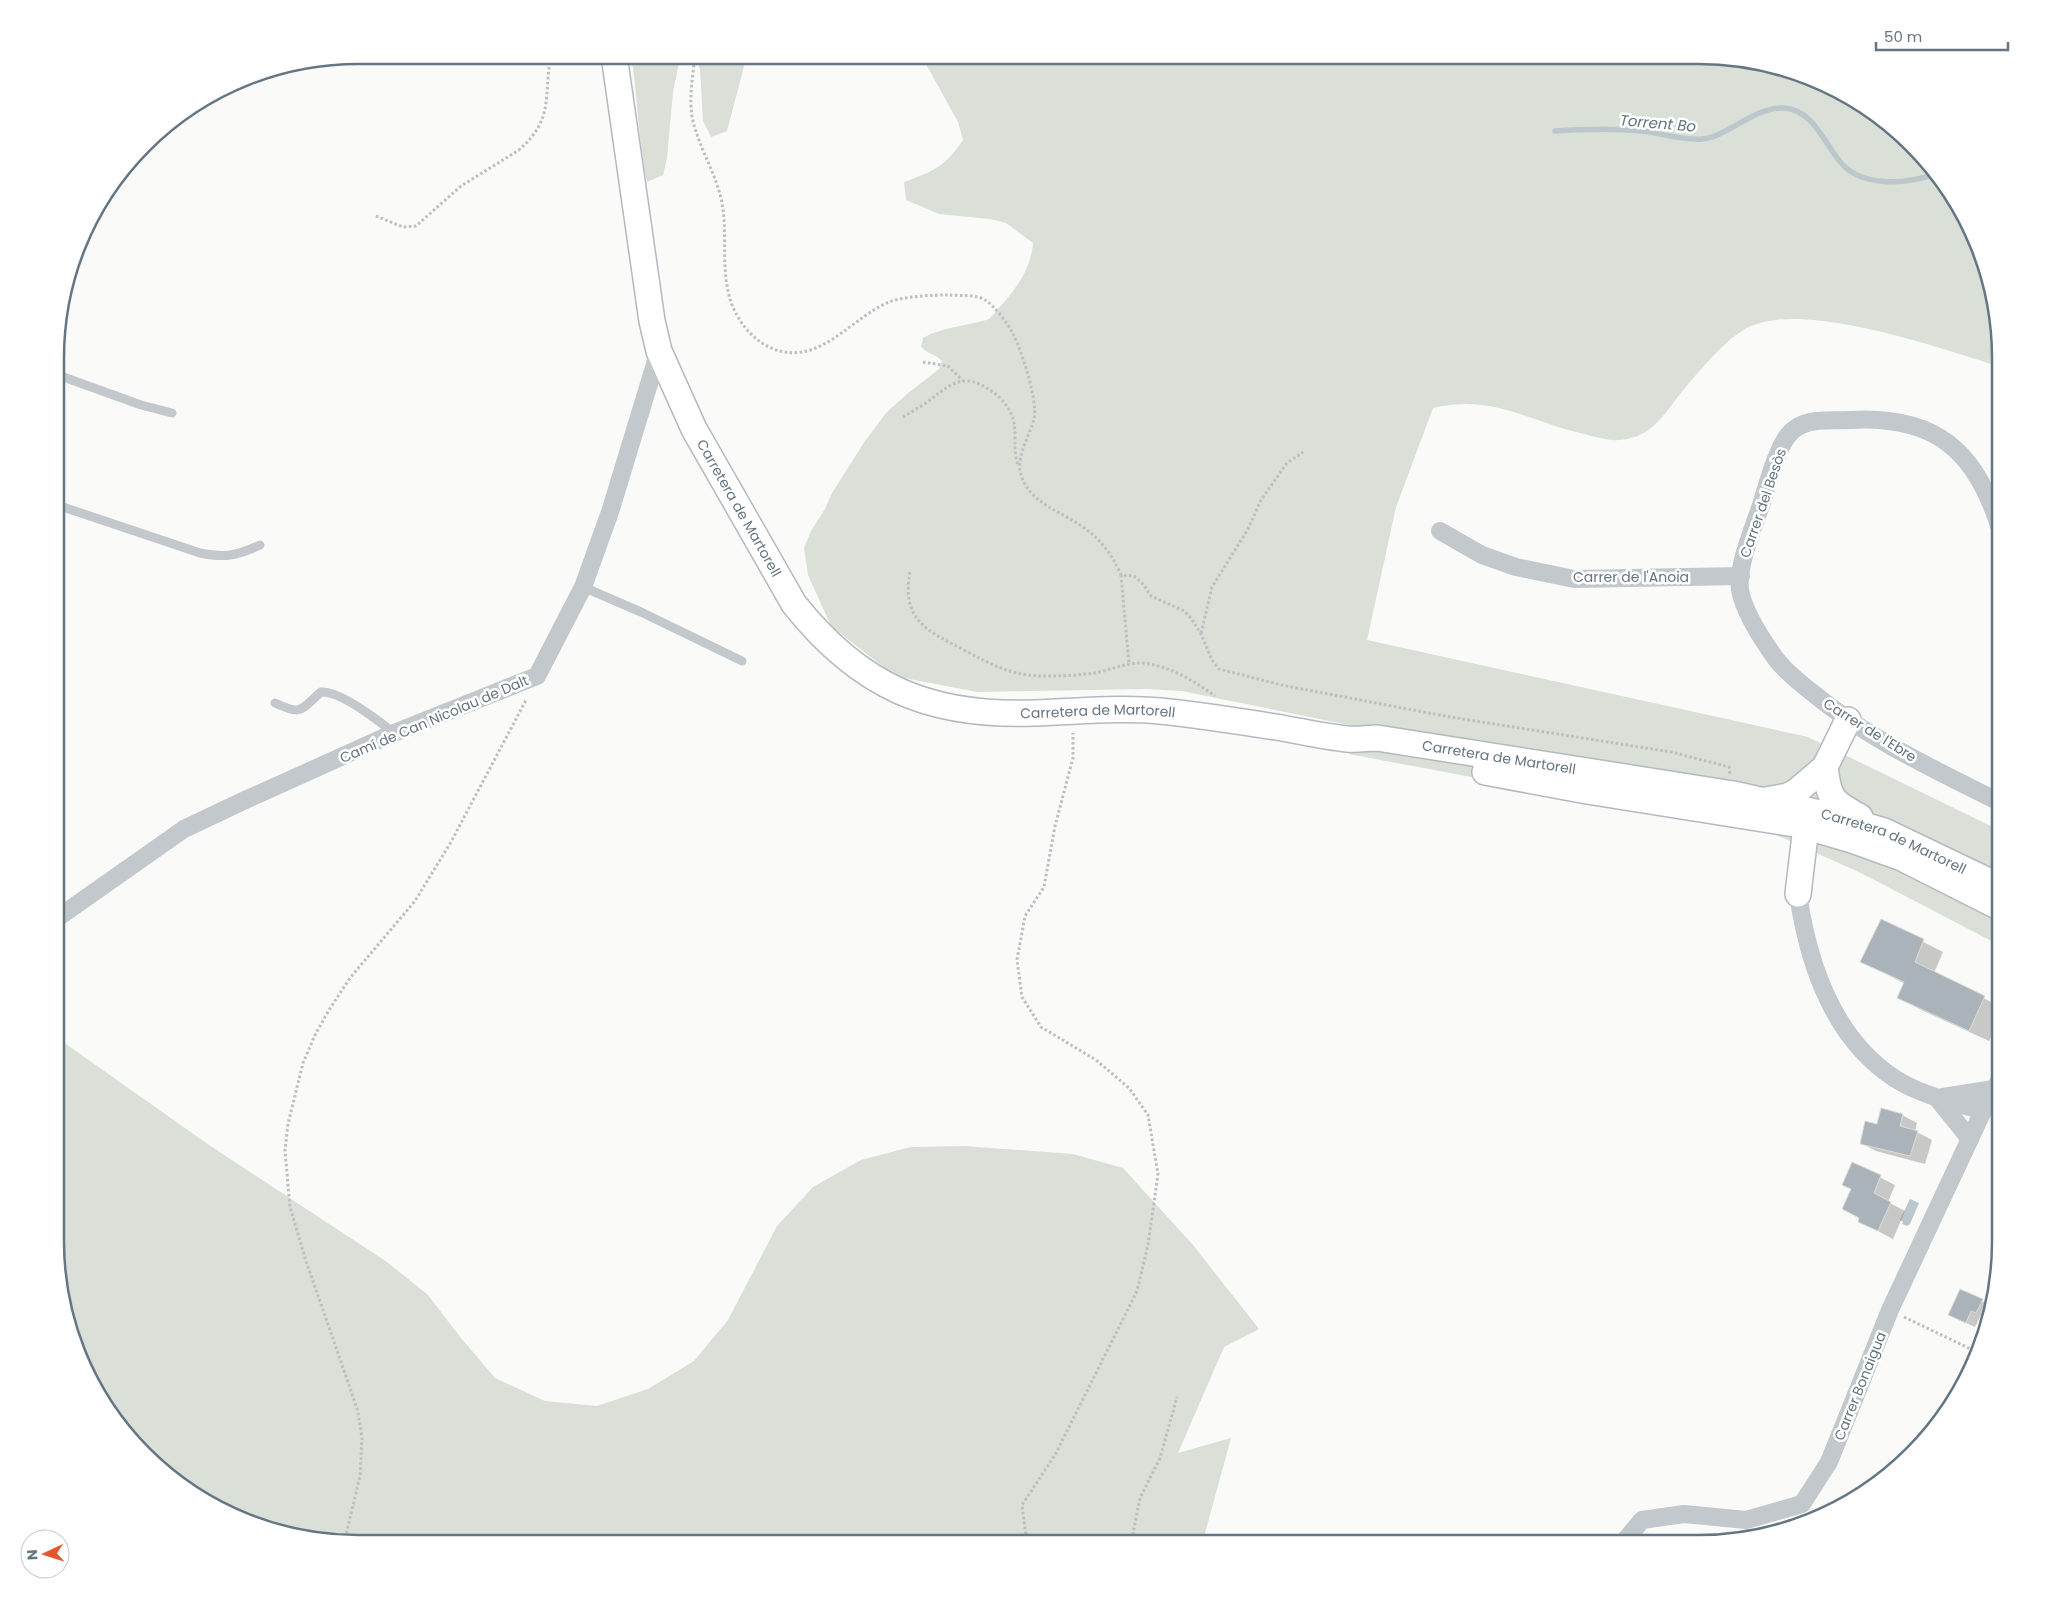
<svg xmlns="http://www.w3.org/2000/svg" width="2056" height="1599" font-family="Poppins,sans-serif">
<style>
.green{fill:#dadfd7}
.water{fill:#bbc7cb}
.shadow{fill:#0003}
.lines{fill:none;stroke-linecap:round;stroke-linejoin:round}
.stream{stroke:#bbc7cb;stroke-width:5.5}
.building{fill:#aab3b9;stroke:#dcdcda}
.secondary-casing{stroke:#b3babf;stroke-width:28}
.path{stroke:#bbbfc2;stroke-width:3;stroke-dasharray:2.5 2.5;stroke-linecap:butt}
.lane{stroke:#c3c8cc;stroke-width:9}
.street{stroke:#c3c8cc;stroke-width:18}
.secondary{stroke:#fff;stroke-width:25}
.labels{text-anchor:middle;dominant-baseline:central;stroke-width:5;stroke-linejoin:round;paint-order:stroke}
.street-label{font-size:14px;fill:#657683;stroke:#fff}
.water-label{font-size:15px;font-style:italic;fill:#60757c;stroke:#fff}
.rim{fill:none;stroke:#657683;stroke-width:2.5}
</style>
<rect width="100%" height="100%" fill="#fafaf8"/>
<g class="green">
<path d="M631,55h55l-6,3 -7,34 -6,66 -4,17 -16,7c-9,-41 -9,-85 -16,-127z"/>
<polygon points="694,55 747,55 727,131 711,137 703,121 700,69"/>
<path d="M921,55l796,1 97,22 84,52 72,94 21,56 10,87c-58,-18 -194,-66 -250,-41 -23,10 -49,42 -66,62 -20,23 -30,49 -65,52 -13,1 -28,-4 -40,-7 -54,-13 -89,-39 -147,-25l-37,99 -29,133 441,97 193,94v115l-138,-72 -89,-40 -425,-80 5,-28 -172,-35 -36,-2 -169,3 -78,-15 -8,-4 -60,-47 -23,-51 -4,-27 7,-17 14,-22 7,-16 33,-52 21,-28 21,-19 32,-25 3,-8c-7,-7 -14,-7 -21,-14l2,-9c19,-11 43,-12 63,-18 5,-1 8,-7 11,-10 18,-20 34,-40 36,-67l-27,-20 -16,-4 -51,-5 -33,-14 -2,-18c30,-11 41,-15 59,-42l-5,-18z"/>
<polygon points="56,1037 209,1145 387,1262 428,1295 461,1338 495,1378 545,1401 597,1406 648,1389 694,1361 728,1320 777,1226 813,1187 861,1160 911,1147 964,1146 1073,1154 1123,1168 1193,1245 1259,1329 1224,1347 1178,1453 1231,1438 1202,1544 339,1543 242,1521 158,1469 86,1375 56,1261"/>
</g>
<polygon class="water" points="1910,1199 1919,1203 1910,1224 1907,1226 1902,1224 1903,1222 1900,1220"/>
<g class="shadow">
<polygon points="1882,921 1943,952 1934,973 2001,1007 2001,1017 1989,1041 1919,1009 1899,997 1905,984 1862,961"/>
<polygon points="1902,1115 1917,1123 1915,1131 1932,1140 1925,1164 1876,1151 1861,1143 1878,1126"/>
<polygon points="1853,1164 1895,1185 1888,1202 1905,1211 1893,1239 1859,1221 1860,1218 1852,1189"/>
<polygon points="2000,1182 2000,1192 1997,1190"/>
<polygon points="1960,1291 1990,1305 1986,1318 1981,1315 1975,1327 1959,1320"/>
</g>
<g class="lines">
<path class="stream" d="M1555,131c29,-2 58,-3 87,0 20,2 41,10 61,8 24,-2 52,-33 81,-31 30,2 40,36 58,56 21,23 64,20 90,11"/>
</g>
<g class="building">
<polygon points="1881,919 1924,939 1915,962 1985,996 1969,1031 1897,998 1904,982 1860,962"/>
<polygon points="1881,1108 1903,1114 1900,1126 1918,1131 1910,1156 1860,1144 1865,1121 1877,1124"/>
<polygon points="1852,1162 1881,1175 1874,1193 1891,1202 1878,1231 1858,1222 1859,1218 1842,1209 1851,1189 1842,1185"/>
<polygon points="1960,1289 1983,1299 1976,1313 1971,1311 1966,1323 1948,1315"/>
</g>
<g class="lines">
<g class="secondary-casing">
<g id="secondary">
<path id="s1" d="M614,55l38,266 7,30 35,78 100,175c66,83 135,113 241,109 41,-1 83,-6 125,-2 39,4 77,10 116,16 24,4 48,10 71,12 10,1 21,-1 30,-1l356,56 96,21 55,16 117,56"/>
<path d="M1825,767c4,33 7,34 35,50"/>
<polyline points="1485,772 1587,791 1801,825 1852,840 1902,858 2001,908"/>
<polyline points="1766,800 1788,796 1797,791 1825,767 1848,720"/>
<polyline points="1791,816 1801,825 1805,835 1798,894"/>
</g>
</g>
<g class="path">
<path d="M695,55c-2,21 -7,46 -2,66 7,30 26,57 30,88 4,31 -2,64 8,93 13,36 48,63 87,45 25,-11 45,-34 71,-45 17,-6 43,-7 61,-7 11,1 26,-1 35,5 9,5 24,25 28,34 9,18 25,66 21,85 -5,19 -20,40 -12,59 10,25 37,33 58,47 19,12 32,29 41,50l13,1 9,8 8,12 33,15 7,7 10,16 11,26 7,9 62,16 169,32 221,35 58,15 1,7"/>
<path d="M376,216l27,11 13,-1 45,-40 58,-36c36,-32 24,-53 32,-95"/>
<polyline points="923,362 948,366 963,381"/>
<path d="M903,417c7,-4 15,-9 23,-14 22,-16 35,-33 64,-13 9,6 18,15 22,26 6,14 0,33 6,49"/>
<path d="M910,572c-9,49 18,59 54,78 30,16 50,27 86,26 15,0 31,-1 45,-3 16,-3 32,-11 48,-10 27,3 51,18 72,33"/>
<polyline points="1121,575 1129,664"/>
<polyline points="1201,633 1212,587 1248,529 1261,500 1287,463 1303,452"/>
<polyline points="1904,1317 1979,1353"/>
<polyline points="344,1543 360,1476 362,1438 358,1412 349,1385 306,1261 290,1207 285,1151 288,1124 303,1063 315,1035 329,1010 350,978 415,901 451,842 526,700"/>
<polyline points="1027,1544 1022,1505 1055,1455 1137,1291 1148,1245 1158,1174 1148,1115 1129,1088 1096,1060 1041,1027 1022,997 1017,960 1025,916 1044,887 1055,826 1073,758 1073,733"/>
<polyline points="1138,1544 1133,1533 1140,1498 1160,1458 1177,1397"/>
</g>
<g class="lane">
<polyline points="58,375 141,405 172,413"/>
<path d="M57,505l143,48c25,5 36,3 60,-8"/>
<polyline points="583,587 641,612 742,661"/>
<path d="M275,703c28,13 25,7 46,-11 19,-2 58,29 73,41"/>
</g>
<g class="street">
<polyline points="1440,531 1482,555 1516,567 1574,579 1741,576"/>
<path d="M2001,803c-65,-33 -131,-63 -187,-109 -13,-10 -28,-22 -38,-35 -13,-18 -32,-47 -36,-69 -3,-26 14,-63 22,-88 5,-16 9,-33 16,-48 3,-9 10,-21 18,-26 14,-10 37,-7 54,-8 86,-5 127,31 151,112"/>
<path d="M1798,894c10,69 34,143 96,184 26,17 59,24 89,33"/>
<polyline points="56,919 184,829 241,802 394,733 537,676 583,587 610,512 659,351"/>
<polyline points="1943,1097 1994,1089"/>
<polyline points="1937,1098 1970,1139"/>
<polyline points="1622,1544 1642,1520 1684,1514 1746,1520 1802,1504 1829,1462 1890,1310 1983,1111 2000,1079"/>
</g>
<use href="#secondary" class="secondary"/>
</g>
<g class="labels">
<g class="street-label">
<text transform="translate(1763 503) rotate(-71)">Carrer del Besòs</text>
<text stroke="none"><textPath href="#s1" startOffset="476">Carretera de Martorell</textPath></text>
<text x="1631" y="577">Carrer de l'Anoia</text>
<text stroke="none"><textPath href="#s1" startOffset="926">Carretera de Martorell</textPath></text>
<text transform="translate(434 719) rotate(-23)">Camí de Can Nicolau de Dalt</text>
<text transform="translate(1870 730) rotate(32)">Carrer de l'Ebre</text>
<text stroke="none"><textPath href="#s1" startOffset="1331">Carretera de Martorell</textPath></text>
<text stroke="none"><textPath href="#s1" startOffset="1736">Carretera de Martorell</textPath></text>
<text transform="translate(1860 1386) rotate(-68)">Carrer Bonaigua</text>
</g>
<g class="water-label">
<text transform="translate(1658 123) rotate(5)">Torrent Bo</text>
</g>
</g>
<path d="M0 0H2056V1599H0ZM358 64H1698A294 294 0 0 1 1992 358V1241A294 294 0 0 1 1698 1535H358A294 294 0 0 1 64 1241V358A294 294 0 0 1 358 64Z" fill="#fff" fill-rule="evenodd"/>
<path class="rim" d="M358 64H1698A294 294 0 0 1 1992 358V1241A294 294 0 0 1 1698 1535H358A294 294 0 0 1 64 1241V358A294 294 0 0 1 358 64Z"/>
<g transform="translate(45 1554) rotate(266)"><circle r="24" fill="#ffffff" stroke="#c1c8cd"/>
<path d="M0-4L9 19L0 12L-9 19Z" fill="#e4572e"/>
<text y="-8" font-size="14" font-weight="bold" text-anchor="middle" fill="#657683">N</text>
</g>
<path d="M1876 42v8h132v-8" fill="none" stroke="#657683" stroke-width="2.5"/>
<text x="1884" y="42" font-size="15" fill="#657683" stroke="#ffffff" stroke-width="4" paint-order="stroke">50 m</text>
</svg>
